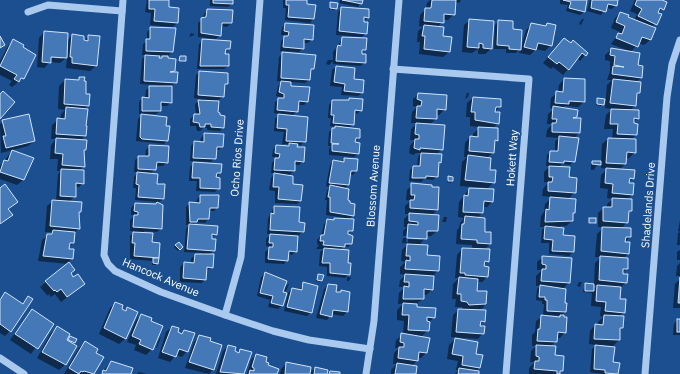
<svg xmlns="http://www.w3.org/2000/svg" width="680" height="374" font-family="'IBM Plex Sans',sans-serif">
<style>
.shadow{fill:#0007;fill-rule:evenodd}
.building{fill:#4478b7;stroke:#cfe3fa}
.lines{fill:none;stroke-linecap:round;stroke-linejoin:round}
.minor{stroke:#a9c9ee;stroke-width:7}
.labels{text-anchor:middle;dominant-baseline:central;stroke-width:3.5;stroke-linejoin:round;paint-order:stroke}
.street-label{font-size:11px;fill:#fff;stroke:#1b4f8f}
</style>
<rect width="100%" height="100%" fill="#1b4f8f"/>
<g class="shadow">
<polygon points="147,0 168,0 168,8 178,8 177,23 173,27 150,25 151,13 145,12"/>
<polygon points="210,0 232,0 232,4 228,7 210,6"/>
<polygon points="283,0 306,0 306,5 314,6 313,19 310,23 285,20 286,8 283,8"/>
<polygon points="340,0 362,0 358,7 339,3"/>
<polygon points="430,0 461,0 459,3 455,2 454,14 448,20 443,20 438,27 449,52 443,57 419,54 420,42 417,42 418,31 423,27 419,26 420,15 426,9 427,3"/>
<polygon points="560,0 586,0 584,12 580,15 566,11 568,5 560,4"/>
<polygon points="590,0 617,0 616,5 612,9 606,8 601,15 587,11"/>
<path d="M635,0h25l6,3 -8,11 2,1 -8,13 2,1 -4,11 -6,5 -6,-2 -7,9 6,14h5l-1,12 -5,4 3,11 -3,3 -1,9 -5,6 8,7 -6,6 4,11 -5,5 4,12 -6,6h-3l-1,6 -6,6 14,8 -6,6 5,11 -5,5 4,10 -3,3 -1,9 -6,7 9,8 -6,6 4,11 -5,5 4,10 -5,4 4,9 -6,6 -1,12 5,12 -5,5 3,11 -3,3v9l-6,6 -12,-1 11,18 7,1 -2,10h-15l-12,-2 2,-23 4,-4 -7,-1 1,-13 5,-6h3v-3l5,-5 -3,-1 1,-9 -10,-1 1,-13 -9,-1 2,-8 9,1 1,-22 6,-6h-6l2,-23 7,-7h-6v-14l6,-5h3v-4l6,-5 -6,-1 1,-9 -8,-1 1,-13 6,-6 -6,-1v-5l-5,3 -2,4h-3v-6l10,-2 1,-18 6,-5h4l1,-10h-9l2,-14 6,-6 -7,-1 2,-23 5,-5h-5l3,-9v-10l-5,-1v-5l6,-5 18,1 -18,-7 9,-12 -9,-4 4,-10 5,-5 14,8 3,-7 -7,-3zM593,285l4,1 -4,4z"/>
<polygon points="331,4 336,8 334,10 329,9"/>
<polygon points="341,8 368,17 363,23 366,33 362,37 336,35 338,12"/>
<polygon points="208,10 232,11 231,23 227,27 221,26 220,35 216,39 198,37 198,23 203,19 204,14"/>
<polygon points="582,19 584,19 581,25 579,24"/>
<polygon points="470,20 491,49 485,54 478,54 478,49 472,53 462,52 464,25"/>
<polygon points="499,21 512,30 521,48 526,30 532,24 544,27 547,24 551,45 545,51 536,49 530,55 519,53 520,49 516,53 506,53 506,49 494,49 495,25"/>
<polygon points="285,24 312,39 308,43 303,43 303,48 299,52 280,51 281,41 285,37 285,35 281,35 282,28"/>
<polygon points="151,28 172,52 169,55 159,55 158,59 162,57 174,70 172,73 176,82 171,86 171,102 167,106 160,106 160,111 156,114 144,114 144,116 165,127 167,140 164,144 136,141 138,119 143,114 139,114 139,102 142,98 145,98 146,90 149,87 157,87 157,85 140,84 142,59 147,55 142,55 143,44 147,41 147,32"/>
<path d="M44,32l23,9 5,-6 10,8 7,-7 7,30 -6,5 -24,-3 1,-11 -7,6 -10,-1 -6,6 -7,-1 2,-29zM46,55l16,2v2l-16,-2z"/>
<polygon points="191,33 194,34 194,35 189,37"/>
<polygon points="343,38 365,50 361,53 365,62 361,66 333,64 333,61 329,65 326,64 328,60 333,60 333,52"/>
<polygon points="564,39 585,55 580,61 577,58 563,75 553,67 551,69 543,63"/>
<polygon points="203,40 229,49 224,53 228,66 224,69 197,69 199,44"/>
<polygon points="13,41 23,78 12,87 9,85 12,81 0,75 0,61 8,46"/>
<polygon points="283,53 313,68 310,72 309,80 305,83 290,82 290,86 307,102 304,105 298,105 297,111 292,116 305,141 301,145 296,145 303,161 299,165 294,165 294,171 288,176 300,201 297,204 275,203 275,191 269,190 271,178 275,173 271,173 272,163 277,157 272,157 273,150 276,146 286,147 288,144 282,144 284,132 274,131 275,119 280,114 274,113 275,102 281,99 281,97 276,96 278,86 282,82 277,81 279,57"/>
<polygon points="180,57 185,61 178,62"/>
<polygon points="336,67 353,80 362,93 358,96 341,95 342,87 330,86 332,70"/>
<polygon points="200,72 227,84 224,87 223,97 218,100 217,113 223,127 220,131 207,130 207,128 203,128 200,131 197,131 196,126 190,126 190,119 196,115 195,104 201,99 194,98 196,75"/>
<polygon points="80,78 88,105 84,110 85,136 81,140 85,149 83,152 84,166 79,171 83,183 79,187 75,187 75,196 69,202 81,211 78,214 79,228 74,233 73,243 68,248 72,258 68,263 73,270 70,274 73,279 84,284 61,302 55,294 51,297 49,294 48,296 40,287 68,264 38,261 42,240 52,232 45,232 47,206 53,201 56,201 58,174 61,171 57,171 58,159 50,159 51,145 56,139 51,139 52,125 58,120 60,120 61,114 65,110 58,109 59,86 65,80 76,81"/>
<polygon points="564,79 584,102 578,107 565,106 562,109 576,116 574,119 579,133 573,139 578,139 574,161 570,165 562,164 559,167 568,178 575,192 568,199 574,213 572,215 572,221 566,226 561,226 559,228 562,236 574,237 573,252 569,256 549,254 549,243 541,243 542,230 545,227 540,227 541,216 544,212 545,204 552,197 542,196 543,189 547,184 548,183 544,182 544,172 550,166 546,166 547,155 551,152 555,152 555,141 559,138 546,137 547,130 552,124 547,124 548,114 554,109 550,108 551,98 558,92 559,85"/>
<polygon points="467,93 469,93 468,97 465,99"/>
<polygon points="419,94 445,109 439,115 436,115 436,119 429,125 442,149 436,155 440,162 437,165 437,176 433,180 424,179 421,182 409,181 410,170 413,167 417,167 418,157 421,153 416,153 413,155 409,153 410,146 415,140 410,140 411,129 417,123 411,123 412,112 417,107 413,106 413,99"/>
<polygon points="473,98 500,100 500,107 494,112 498,123 492,129 497,140 494,143 493,152 487,158 489,171 494,182 488,188 460,186 462,162 467,157 464,157 465,143 470,137 473,137 473,134 480,127 470,126 470,117 466,117 467,103"/>
<polygon points="349,99 361,110 357,114 353,114 353,124 347,130 359,138 353,143 358,154 354,157 329,155 329,149 331,146 328,146 329,132 332,129 339,127 330,126 331,118 328,118 329,105 332,101 347,101"/>
<polygon points="598,99 603,105 601,106 596,105"/>
<polygon points="3,121 34,141 28,146 1,153 0,124"/>
<polygon points="204,134 222,146 219,150 216,150 215,158 211,162 190,161 191,146 194,142 200,142 201,138"/>
<polygon points="149,146 167,162 163,166 156,166 155,169 150,174 163,199 158,203 162,205 161,229 157,232 144,231 158,257 156,265 152,265 152,261 130,259 130,236 135,231 130,231 130,220 135,215 131,215 131,208 135,204 155,205 158,202 135,200 136,188 133,188 134,177 138,172 134,172 135,160 139,157 145,157 146,150"/>
<polygon points="12,151 33,159 23,180 17,185 0,179 0,166"/>
<polygon points="344,159 356,171 353,175 349,174 349,184 344,189 347,201 353,215 348,220 352,231 347,235 351,244 348,247 343,247 340,250 347,263 349,274 345,278 327,276 327,267 319,266 320,252 324,249 316,249 319,245 317,244 317,240 321,236 324,224 328,220 332,221 334,219 345,220 345,218 326,215 327,200 325,200 327,190 330,187 326,186 330,165 333,161 341,162"/>
<polygon points="193,164 220,173 215,178 219,188 215,192 196,191 197,181 189,181 190,167"/>
<polygon points="448,177 452,181 451,183 447,182"/>
<polygon points="413,184 437,210 432,215 437,231 431,236 426,236 419,246 438,270 433,276 432,290 426,295 423,295 423,299 416,304 416,308 434,317 428,323 428,330 422,336 417,336 427,352 421,358 417,358 417,361 411,366 415,374 391,374 391,370 397,364 393,364 394,353 399,348 395,348 396,340 403,335 404,321 397,320 397,310 403,304 398,304 399,293 405,287 399,287 400,280 406,275 400,274 400,267 406,262 401,261 402,250 409,243 402,243 403,238 406,238 406,242 408,243 408,239 422,240 422,238 409,230 407,230 406,236 403,236 403,231 407,227 404,227 404,219 409,214 405,214 405,206 410,201 406,200 407,190"/>
<polygon points="0,189 17,202 8,210 11,215 0,225"/>
<polygon points="469,189 492,202 487,207 482,207 482,213 477,218 490,244 484,250 488,261 482,267 487,277 482,282 477,282 476,291 485,304 483,308 479,310 484,321 478,327 483,333 478,339 451,337 453,315 458,310 463,310 462,307 455,307 456,299 452,299 453,284 459,278 455,278 457,255 462,249 472,250 472,245 456,244 457,230 459,228 460,223 464,218 458,217 459,202"/>
<polygon points="200,196 217,208 214,211 209,211 208,219 205,223 196,222 192,226 216,234 211,238 214,250 209,255 212,267 206,271 205,279 202,283 180,282 180,267 184,263 191,264 191,259 195,255 202,255 202,253 184,252 186,229 189,225 186,225 186,207 190,203 196,204 197,199"/>
<polygon points="274,207 298,223 304,224 303,232 297,236 296,251 292,255 288,254 287,260 284,264 265,263 265,252 271,247 266,246 266,239 271,234 267,234 268,218"/>
<polygon points="444,217 447,217 446,222 442,222"/>
<polygon points="590,219 595,223 593,224 588,224"/>
<polygon points="680,220 680,232 678,231"/>
<polygon points="680,232 680,245 677,245 678,233"/>
<polygon points="178,243 182,247 178,251 174,247"/>
<polygon points="680,250 680,260 677,260 677,252"/>
<path d="M543,257l26,25 -7,8 2,14h2l-1,8 -4,5 4,15 -5,6h-3l-1,3 -5,5 11,25 -3,3h-30v-6l6,-6h-5l1,-11 5,-5h-4v-11l3,-3 1,-11 7,-5 1,-12h-2v-3l-6,-1 1,-11 3,-3h-4v-10l6,-6h-5v-8zM549,315l12,1 -2,2 -11,-1z"/>
<polygon points="680,263 680,276 676,276 677,266"/>
<polygon points="265,274 283,288 289,284 286,291 283,290 282,306 278,309 268,307 270,300 257,296 261,277"/>
<polygon points="318,275 321,281 320,282 316,281"/>
<polygon points="347,277 351,277 349,281 347,281"/>
<polygon points="680,279 680,308 673,308 675,284"/>
<polygon points="579,282 582,282 580,287 577,286"/>
<polygon points="304,284 311,312 307,316 284,311 288,293 292,289 299,290"/>
<polygon points="328,285 335,292 349,293 347,312 343,316 331,314 327,320 316,318 324,289"/>
<polygon points="5,294 22,305 29,298 10,331 5,336 0,333 0,299"/>
<polygon points="116,303 120,310 124,311 128,308 137,313 125,339 119,344 99,334 110,308"/>
<polygon points="32,310 52,324 31,354 10,340"/>
<polygon points="141,315 152,349 146,355 134,350 136,345 127,342 136,320"/>
<polygon points="677,320 680,320 680,335 673,335 674,324"/>
<polygon points="172,327 177,333 180,334 184,331 187,351 182,357 176,355 170,362 158,358 166,332"/>
<polygon points="57,328 66,341 70,337 75,340 72,344 76,346 65,365 59,370 37,358 51,333"/>
<polygon points="200,336 213,369 209,374 185,368 194,342"/>
<polygon points="161,337 157,348 156,348 159,339"/>
<polygon points="455,339 475,355 480,368 475,372 478,374 455,374 458,370 456,370 458,361 447,359 449,345"/>
<polygon points="85,342 95,353 103,358 93,374 64,374 79,348"/>
<polygon points="228,346 233,352 237,353 241,350 250,353 243,374 216,374 223,351"/>
<polygon points="256,355 267,366 276,374 247,374 251,360"/>
<polygon points="111,362 129,374 101,374"/>
<polygon points="287,363 309,374 280,374 281,369"/>
<polygon points="315,368 326,374 309,374"/>
<polygon points="139,372 147,374 137,374"/>
</g>
<g class="building">
<polygon points="149,0 169,0 169,7 179,8 178,23 154,21 155,9 149,9"/>
<polygon points="213,0 233,0 233,4 213,3"/>
<polygon points="286,0 307,0 307,4 316,5 314,19 288,17 289,5 286,5"/>
<polygon points="342,0 363,0 362,4"/>
<polygon points="432,0 456,0 455,15 444,14 444,23 424,21 425,8 431,8"/>
<polygon points="563,0 587,0 585,12 569,8 571,2"/>
<polygon points="592,0 618,0 617,6 608,4 606,12 591,8"/>
<polygon points="637,0 662,0 667,2 664,10 660,8 658,13 662,14 657,25 638,16 642,9 635,5"/>
<polygon points="330,2 338,3 337,9 330,8"/>
<polygon points="341,7 369,9 369,18 364,17 364,22 368,22 367,34 339,31"/>
<polygon points="207,9 233,10 232,23 222,23 221,36 201,33 201,18 206,17"/>
<polygon points="620,12 629,15 628,17 656,28 651,40 642,37 638,47 616,38 618,33 622,34 625,26 616,22"/>
<polygon points="469,19 494,21 492,49 483,48 483,44 479,43 479,48 467,47"/>
<polygon points="498,20 513,21 513,29 522,30 521,50 509,49 509,46 497,45"/>
<polygon points="285,23 314,25 313,40 304,39 304,49 283,47 284,36 288,36 289,32 284,31"/>
<polygon points="531,23 546,26 547,23 556,25 552,46 538,43 536,50 524,47"/>
<polygon points="424,25 444,27 443,36 452,37 450,52 424,49 425,36 422,36"/>
<polygon points="150,27 176,28 173,52 146,51 146,39 150,39"/>
<polygon points="44,31 68,33 67,58 51,57 51,63 42,62"/>
<polygon points="72,34 84,36 84,40 88,41 88,35 100,36 97,66 72,63 72,57 70,57"/>
<polygon points="0,36 5,45 0,48"/>
<polygon points="342,37 367,38 366,50 362,50 362,54 366,54 366,63 336,61 337,48 338,45 341,46"/>
<polygon points="564,38 571,43 573,40 588,53 586,56 582,53 569,70 559,62 557,64 548,57"/>
<polygon points="13,39 24,45 23,47 36,55 24,79 21,78 19,82 14,79 17,75 0,66"/>
<polygon points="202,39 231,41 230,49 226,49 225,54 229,54 229,66 200,66"/>
<polygon points="611,48 640,53 638,65 643,66 642,78 612,74 613,66 624,67 614,65 615,56 610,55"/>
<polygon points="282,52 316,55 314,69 311,69 310,80 281,78"/>
<polygon points="145,55 160,56 159,58 162,58 162,56 168,56 168,58 176,59 175,71 170,72 178,72 177,83 144,81"/>
<polygon points="180,56 186,56 186,61 179,61"/>
<polygon points="336,66 355,68 354,79 364,80 363,93 344,91 345,84 334,82"/>
<polygon points="199,71 228,73 228,84 225,84 224,97 198,95"/>
<polygon points="79,77 85,77 84,81 86,81 86,94 90,94 89,106 64,104 65,79 79,80"/>
<polygon points="564,78 585,79 585,102 569,101 569,104 555,103 556,91 563,92"/>
<polygon points="613,79 641,82 640,93 637,93 636,106 610,103"/>
<polygon points="281,81 291,82 291,86 310,87 308,102 299,101 298,112 277,110 278,98 284,98 284,94 279,92"/>
<polygon points="149,86 172,86 172,103 161,102 161,111 142,111 142,97 149,98"/>
<polygon points="3,91 15,102 0,119 0,94"/>
<polygon points="418,93 447,95 446,110 437,109 437,119 416,118 417,106 421,106 422,101 417,99"/>
<polygon points="473,97 501,99 501,107 496,107 495,112 500,112 499,124 475,120 475,112 471,112"/>
<polygon points="349,98 363,99 362,111 355,110 354,125 333,123 334,115 331,115 332,100 349,100"/>
<polygon points="597,98 605,99 604,105 597,104"/>
<polygon points="198,100 219,101 218,112 220,113 220,115 225,116 224,128 211,127 211,124 205,124 205,127 200,127 199,123 193,122 194,114 200,114"/>
<polygon points="553,106 578,110 577,117 573,118 581,118 580,133 552,132 552,123 556,123 557,119 552,119"/>
<polygon points="66,107 88,109 86,126 87,126 86,136 56,134 57,118 65,119"/>
<polygon points="611,109 639,110 639,119 634,118 634,123 638,124 637,135 617,134 618,124 610,124"/>
<polygon points="29,114 35,141 6,148 3,136 6,136 2,120"/>
<polygon points="141,114 167,117 166,126 170,126 168,141 142,139 140,137"/>
<polygon points="278,114 308,117 306,142 286,141 287,129 277,128"/>
<polygon points="416,123 445,125 443,150 420,148 420,150 414,148 415,139 419,139 419,135 415,134"/>
<polygon points="335,126 360,129 360,138 356,138 355,142 360,143 359,154 332,151 332,144 339,144 331,143 332,128 335,128"/>
<polygon points="478,127 498,128 498,141 495,140 494,153 469,151 470,136 478,137"/>
<polygon points="204,133 224,134 223,147 217,147 216,159 193,158 194,141 204,142"/>
<polygon points="559,136 579,138 575,162 564,161 564,163 549,162 550,151 558,151"/>
<polygon points="56,138 87,140 86,150 84,150 85,167 62,165 63,154 55,153"/>
<polygon points="608,138 636,139 636,153 627,152 626,164 606,163"/>
<polygon points="289,143 298,144 297,147 305,147 304,162 295,161 295,171 274,170 275,158 279,158 280,154 275,153 276,145 289,146"/>
<polygon points="149,145 169,146 168,163 157,162 156,170 138,169 138,156 149,156"/>
<polygon points="12,150 34,158 24,180 0,172 4,160 8,161"/>
<polygon points="421,153 442,154 441,163 439,162 438,177 426,176 426,178 412,178 413,166 420,166"/>
<polygon points="468,155 491,158 490,170 496,170 495,183 465,180"/>
<polygon points="344,158 358,159 357,171 351,171 349,185 329,183 333,160 344,162"/>
<polygon points="592,161 601,161 601,165 592,164"/>
<polygon points="193,162 222,164 221,173 217,173 216,177 220,178 220,189 200,188 200,178 192,178"/>
<polygon points="549,166 570,167 569,177 577,178 576,193 548,191 548,182 552,182 553,177 549,177"/>
<polygon points="606,168 635,170 634,179 630,178 629,183 634,183 633,195 612,193 613,184 605,183"/>
<polygon points="61,169 84,170 84,184 76,183 76,197 60,196"/>
<polygon points="137,172 158,174 157,184 165,184 164,199 138,197 139,185 136,184"/>
<polygon points="274,173 293,176 293,184 303,185 301,201 278,199 279,187 273,187"/>
<polygon points="448,176 453,177 453,181 448,181"/>
<polygon points="411,183 432,185 432,187 439,187 438,210 410,208 410,200 414,200 415,195 411,195"/>
<polygon points="5,184 18,202 8,209 13,215 0,224 0,188"/>
<polygon points="330,185 349,189 348,200 350,201 350,203 355,204 354,216 330,212 330,197 328,197"/>
<polygon points="469,188 494,189 493,202 484,201 483,213 463,212 464,195 468,196"/>
<polygon points="200,195 219,195 218,208 210,208 209,219 198,219 197,222 190,222 189,202 200,203"/>
<polygon points="550,197 576,199 575,213 573,213 573,221 545,222 546,209 549,210"/>
<polygon points="612,198 632,199 632,211 629,211 628,223 603,221 603,207 612,207"/>
<polygon points="52,200 82,202 81,212 79,212 80,229 50,226"/>
<polygon points="157,202 163,205 162,229 133,227 134,215 138,215 138,212 134,211 135,203 156,204"/>
<polygon points="274,206 300,207 299,222 305,223 304,232 270,230 271,213 274,214"/>
<polygon points="409,213 439,215 438,231 427,231 427,239 407,238 408,224 418,225 418,222 409,221"/>
<polygon points="465,216 485,218 485,232 491,232 491,244 477,243 477,240 461,239 462,224 464,224"/>
<polygon points="334,218 354,219 353,231 348,231 348,234 353,236 352,244 345,244 345,247 323,245 324,241 320,241 321,235 324,235 327,219 334,220"/>
<rect x="589" y="218" width="7" height="5"/>
<polygon points="189,224 218,226 217,235 212,234 212,239 216,239 215,251 187,249"/>
<polygon points="545,226 564,228 563,235 575,236 574,252 552,251 553,240 544,239"/>
<polygon points="602,227 631,228 631,237 626,237 625,242 630,242 629,254 601,251"/>
<polygon points="53,230 75,232 74,243 70,243 69,249 74,249 73,259 43,256 47,234 52,234"/>
<polygon points="133,232 153,233 152,242 160,243 159,258 134,256 135,243 132,243"/>
<polygon points="270,234 298,236 297,252 289,251 288,261 268,259 269,247 273,247 273,243 269,243"/>
<polygon points="179,242 183,247 180,250 175,245"/>
<polygon points="407,244 428,245 427,255 440,256 439,271 405,269 406,260 410,261 410,256 406,256"/>
<polygon points="324,248 349,250 348,263 351,263 350,275 330,273 330,263 322,263"/>
<polygon points="462,248 490,249 489,262 485,261 484,266 489,267 488,277 465,275 465,273 460,273"/>
<polygon points="195,254 214,254 213,268 207,267 206,280 183,278 184,262 194,263"/>
<polygon points="542,256 572,258 570,283 541,281 542,269 546,269 546,265 542,264"/>
<polygon points="600,256 628,258 628,269 623,269 623,274 628,274 627,283 599,280"/>
<polygon points="153,258 159,258 158,264 153,263"/>
<polygon points="69,262 75,270 71,273 73,277 78,274 85,284 67,297 61,289 57,292 55,290 54,291 45,281"/>
<polygon points="265,272 287,281 283,292 287,293 283,306 271,303 273,296 260,293"/>
<polygon points="318,274 324,275 322,281 317,280"/>
<polygon points="405,274 434,276 433,290 424,289 424,299 403,299 404,286 409,287 409,282 404,282"/>
<polygon points="459,277 478,279 477,291 487,291 486,304 469,305 467,302 461,301 461,294 457,294"/>
<polygon points="680,277 680,303 678,303"/>
<polygon points="303,282 318,286 312,313 287,307 292,288 302,290"/>
<polygon points="585,283 594,284 594,291 585,291"/>
<polygon points="328,284 337,285 336,292 341,292 341,290 350,292 348,312 333,310 332,317 320,314"/>
<polygon points="540,285 566,289 565,303 567,303 566,312 547,311 547,300 545,300 545,297 539,297"/>
<polygon points="597,285 621,287 620,299 626,299 625,313 605,311 606,302 596,301"/>
<polygon points="5,292 23,304 28,296 33,299 11,332 0,324 0,300"/>
<polygon points="115,302 123,305 122,309 126,311 127,307 138,312 126,339 104,328"/>
<polygon points="403,303 417,304 417,307 436,308 435,318 427,317 427,321 430,322 429,331 408,330 409,315 402,315"/>
<polygon points="32,309 54,324 38,349 15,334"/>
<polygon points="458,309 486,310 485,322 481,321 480,326 485,326 484,334 456,332"/>
<polygon points="141,314 152,318 151,321 163,326 153,350 139,344 141,340 132,336"/>
<polygon points="541,315 560,317 560,315 564,315 564,317 567,317 566,333 558,332 557,342 537,341 538,329 540,329"/>
<polygon points="604,315 624,316 623,328 620,328 620,340 594,339 595,324 603,325"/>
<rect x="677" y="319" width="3" height="13"/>
<polygon points="57,326 70,334 67,340 77,346 66,365 42,352"/>
<polygon points="172,326 179,328 178,332 182,334 184,330 195,333 188,352 179,349 176,357 162,352"/>
<polygon points="401,333 430,338 427,353 419,352 418,361 398,358 399,347 404,347 404,343 400,342"/>
<polygon points="199,335 211,338 210,341 222,345 214,370 189,362"/>
<polygon points="70,336 77,339 75,343 68,340"/>
<polygon points="455,338 478,342 476,354 483,355 480,368 462,365 463,356 452,354"/>
<polygon points="85,341 98,349 96,353 104,357 94,374 84,371 83,372 81,371 79,374 69,368"/>
<polygon points="228,345 236,347 235,351 239,353 240,349 252,352 244,374 220,372"/>
<polygon points="536,345 556,346 555,355 564,356 563,371 560,371 560,374 557,374 557,371 534,369 535,361 539,361 539,357 536,356"/>
<polygon points="595,345 615,347 613,362 620,363 618,374 605,373 605,370 594,369"/>
<polygon points="256,354 267,357 266,362 269,363 268,365 279,369 277,374 249,374 250,370 254,371 254,368 252,367"/>
<polygon points="111,361 133,368 131,374 102,374 103,370 106,371"/>
<polygon points="286,362 311,367 310,374 285,374"/>
<polygon points="397,363 417,366 416,374 395,374"/>
<polygon points="315,367 328,370 327,374 314,374"/>
<polygon points="459,368 479,371 479,374 458,374"/>
<polygon points="330,371 340,372 340,374 329,374"/>
</g>
<g class="lines">
<g class="minor">
<polyline points="123,0 104,255 108,264 115,271 161,292 225,315 273,331 309,340 370,349"/>
<polyline points="28,12 48,5 122,11"/>
<polyline points="393,69 529,79 506,374"/>
<polyline points="225,315 241,257 260,0"/>
<polyline points="0,358 24,374"/>
<polyline points="366,374 374,321 399,0"/>
<polyline points="645,374 667,97 672,64 680,40"/>
</g>
</g>
<g class="labels">
<g class="street-label">
<text transform="translate(237 158) rotate(-86)">Ocho Rios Drive</text>
<text transform="translate(512 158) rotate(-86)">Hokett Way</text>
<text transform="translate(373 186) rotate(-86)">Blossom Avenue</text>
<text transform="translate(648 205) rotate(-86)">Shadelands Drive</text>
<text transform="translate(161 277) rotate(23)">Hancock Avenue</text>
</g>
</g>
</svg>
